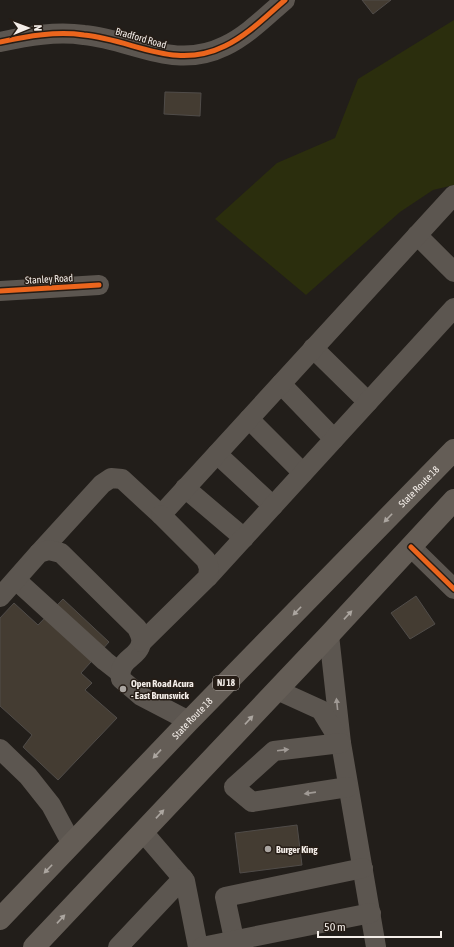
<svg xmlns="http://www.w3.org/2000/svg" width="454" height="947" font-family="'Asap Condensed',sans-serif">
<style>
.green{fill:#2b2e0d}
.building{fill:#443c32;stroke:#504c49}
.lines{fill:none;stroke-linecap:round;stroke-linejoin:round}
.minor{stroke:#5c5650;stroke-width:20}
.highway{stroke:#645d56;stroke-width:22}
.cycleway-casing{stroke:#261d16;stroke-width:8}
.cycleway{stroke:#eb651d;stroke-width:5}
.oneway{fill:#aca6a0}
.oneway2{fill:#a09a95}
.poi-dot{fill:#aaa5a1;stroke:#261d16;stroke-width:1.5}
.labels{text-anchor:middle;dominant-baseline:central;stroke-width:3;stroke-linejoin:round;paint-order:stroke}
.shield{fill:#261d16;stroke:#b6afaa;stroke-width:1}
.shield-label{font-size:9px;font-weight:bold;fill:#f4eee9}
.street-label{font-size:10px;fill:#f4eee9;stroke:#261d16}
.poi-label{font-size:10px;font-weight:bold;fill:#f4eee9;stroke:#261d16;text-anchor:start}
</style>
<rect width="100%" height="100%" fill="#221e1a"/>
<polygon class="green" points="454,20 454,185 433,190 400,212 306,295 215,219 277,163 335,138 358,79"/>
<g class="building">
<polygon points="362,0 391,0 373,14"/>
<polygon points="165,92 201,93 200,116 164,114"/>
<polygon points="416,596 435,624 410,639 391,613"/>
<polygon points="63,599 109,642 81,673 92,683 85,690 117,718 58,780 23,747 32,735 0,706 0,618 14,603 38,625"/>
<polygon points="297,825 302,865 240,873 235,833"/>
</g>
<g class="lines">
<g class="minor">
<path d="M0,42c28,-6 56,-11 84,-7 51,5 90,36 141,11 23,-11 41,-30 60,-46"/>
<polyline points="417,235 454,272"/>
<polyline points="0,291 99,285"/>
<polyline points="313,348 368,402"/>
<polyline points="281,384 334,439"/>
<polyline points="249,419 303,473"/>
<polyline points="217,454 273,506"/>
<polyline points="185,488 244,538"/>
<polyline points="411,547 454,589"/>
<polyline points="39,553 102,484 111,478 122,479 161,515 454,195"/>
<polyline points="208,577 454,308"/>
<polyline points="16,580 105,661 119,672"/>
<path d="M0,597l39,-44 10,-3 12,3 76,75c2,4 5,11 4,15 -2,15 -24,16 -20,36l20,17 48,25"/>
<polyline points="329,635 341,743 376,947"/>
<polyline points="142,642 208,577 209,568 206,560 161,515"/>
<polyline points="277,690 321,710 338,738"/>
<polyline points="341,743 274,751 234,787 252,802 348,787"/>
<polyline points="0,749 28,776 51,805 72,844"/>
<polyline points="143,832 185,881 198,947"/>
<polyline points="234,939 225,897 363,868"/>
<polyline points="118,947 183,878"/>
<polyline points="202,947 371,913"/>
</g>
<g class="highway">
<path id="s1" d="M0,919l189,-198 265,-271"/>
<polyline points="34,947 329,635 454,500"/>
</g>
<g class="cycleway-casing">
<g id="cycleway">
<path d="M0,42c28,-6 56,-11 84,-7 51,5 90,36 141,11 23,-11 41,-30 60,-46"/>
<polyline points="0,291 99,285"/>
<polyline points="411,547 454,589"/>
</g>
</g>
<use href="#cycleway" class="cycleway"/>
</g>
<defs><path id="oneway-solid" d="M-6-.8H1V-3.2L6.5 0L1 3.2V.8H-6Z"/></defs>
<g class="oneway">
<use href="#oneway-solid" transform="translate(388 518) rotate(134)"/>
<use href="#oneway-solid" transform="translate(297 611) rotate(134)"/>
<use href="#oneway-solid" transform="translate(348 615) rotate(-47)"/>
<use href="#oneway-solid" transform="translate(249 720) rotate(-47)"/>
<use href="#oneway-solid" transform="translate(157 754) rotate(133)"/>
<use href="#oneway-solid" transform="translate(160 814) rotate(-47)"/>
<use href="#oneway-solid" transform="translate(48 869) rotate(134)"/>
<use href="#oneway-solid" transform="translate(61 919) rotate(-47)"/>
</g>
<g class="oneway2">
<use href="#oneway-solid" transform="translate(337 704) rotate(-96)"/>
<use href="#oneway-solid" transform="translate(283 750) rotate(-7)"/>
<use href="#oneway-solid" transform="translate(310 793) rotate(172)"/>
</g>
<g class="poi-dot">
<circle cx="123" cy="689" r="4"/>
<circle cx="268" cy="849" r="4"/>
</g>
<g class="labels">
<rect class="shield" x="213" y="676" width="26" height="14" rx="3"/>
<g class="shield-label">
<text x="226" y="683">NJ 18</text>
</g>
<g class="street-label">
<text transform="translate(141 38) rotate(16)">Bradford Road</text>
<text transform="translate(49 279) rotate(-3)">Stanley Road</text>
<text stroke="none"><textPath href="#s1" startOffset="602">State Route 18</textPath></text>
<text stroke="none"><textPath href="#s1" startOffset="278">State Route 18</textPath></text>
</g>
<g class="poi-label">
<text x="131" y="683">Open Road Acura<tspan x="131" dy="12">- East Brunswick</tspan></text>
<text x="276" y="849">Burger King</text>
</g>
</g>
<g transform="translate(28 28) rotate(89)" stroke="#261d16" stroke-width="3" paint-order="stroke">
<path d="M0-3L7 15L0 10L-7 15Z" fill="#f4eee9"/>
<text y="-6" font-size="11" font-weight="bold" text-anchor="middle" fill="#f4eee9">N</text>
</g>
<path d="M318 931v6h123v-6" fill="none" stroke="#f4eee9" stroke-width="2"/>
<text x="324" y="931" font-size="12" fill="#f4eee9" stroke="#261d16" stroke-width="3" paint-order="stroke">50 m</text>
</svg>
